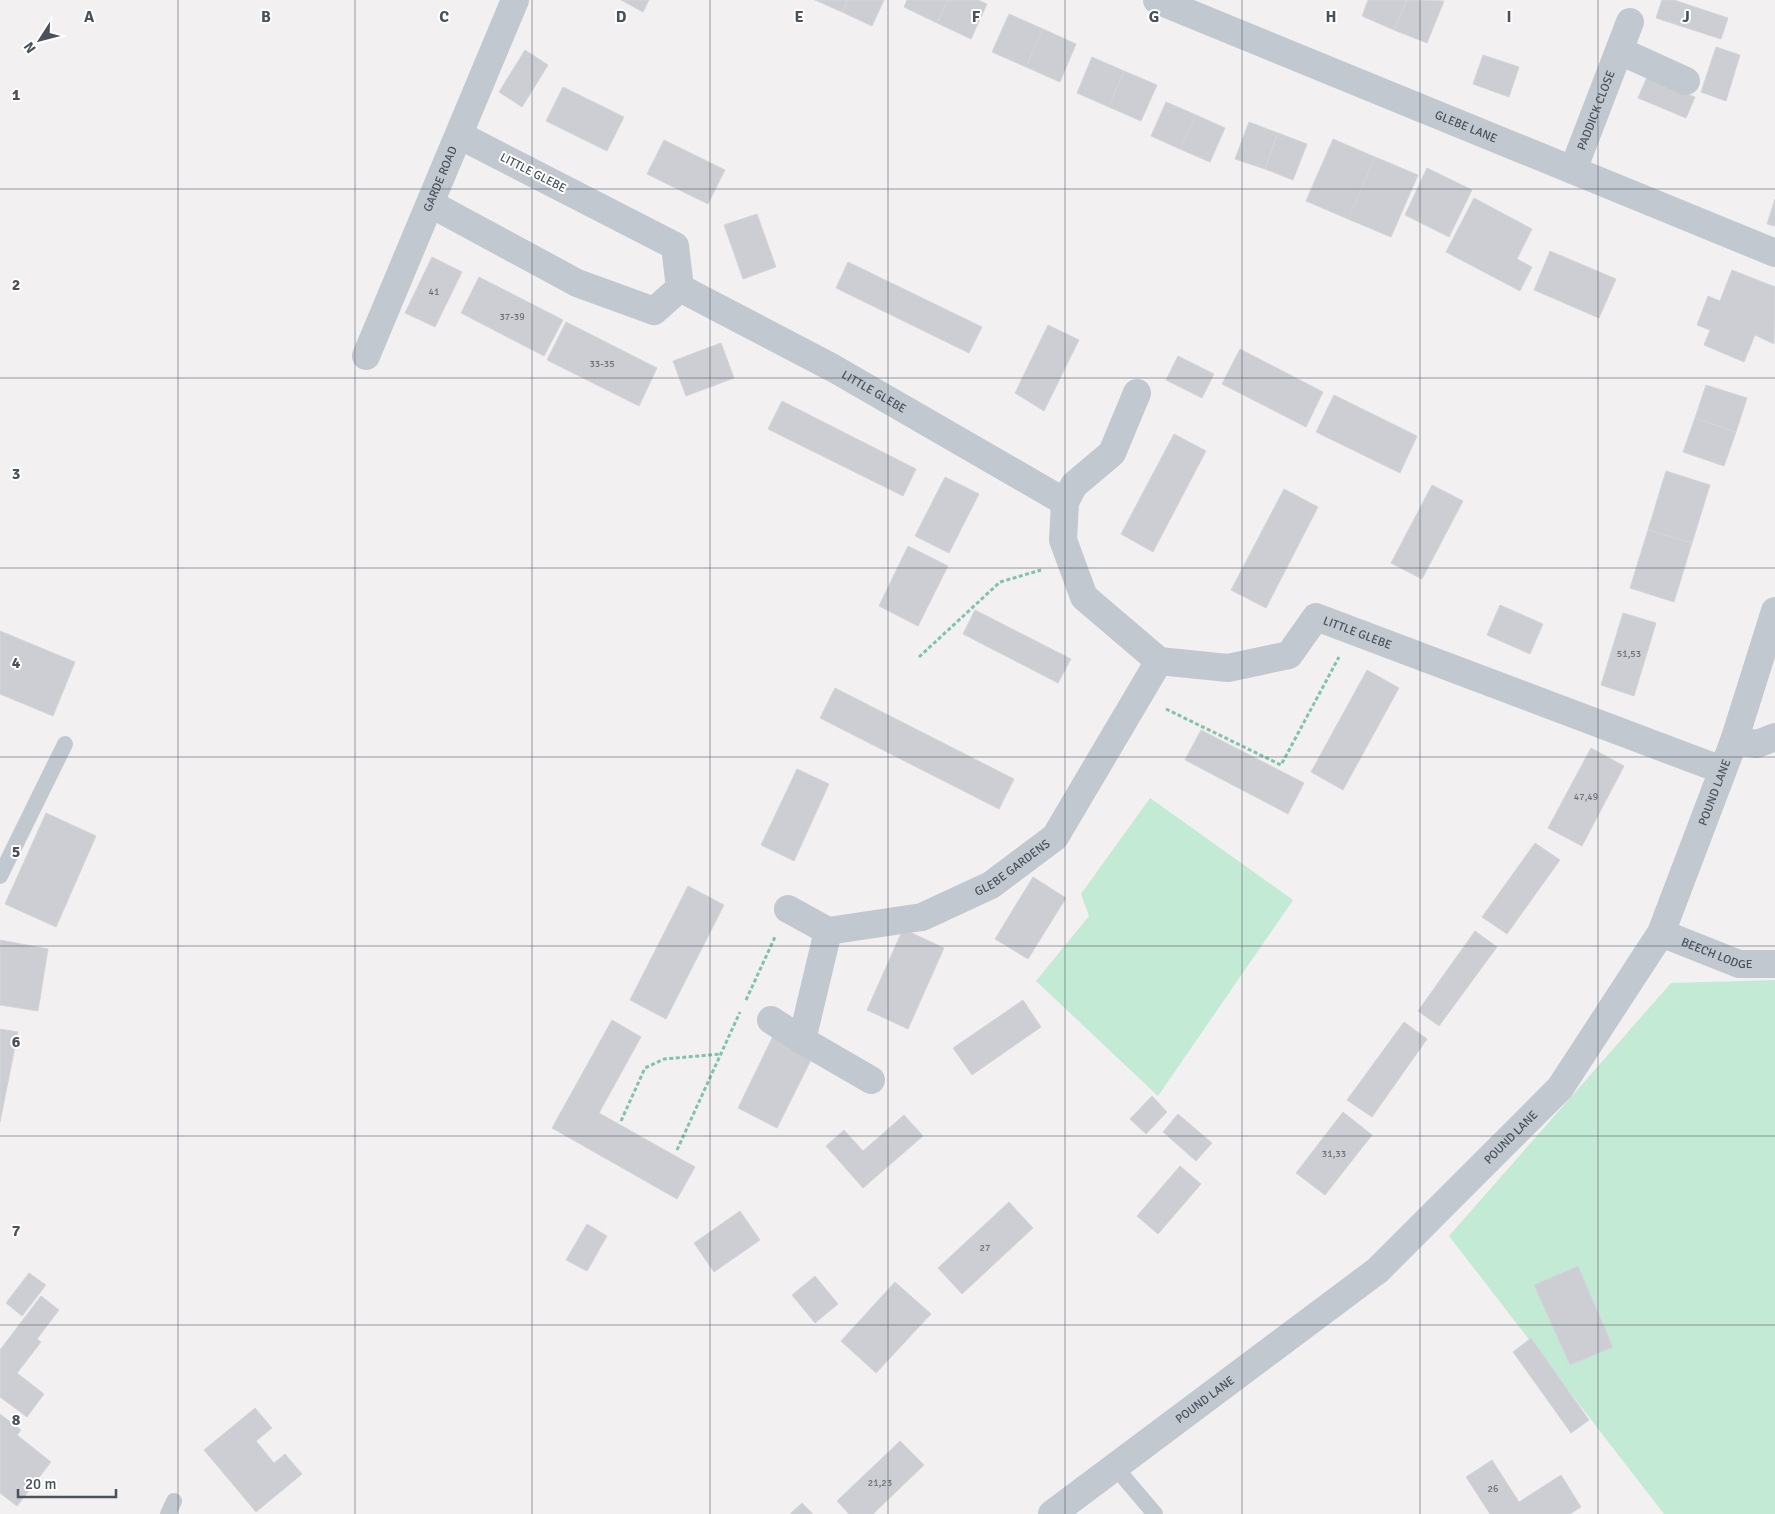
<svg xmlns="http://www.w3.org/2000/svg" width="1775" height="1514" font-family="Signika,sans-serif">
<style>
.green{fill:#c3ead5}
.building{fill:#cdced3;stroke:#d4d5da}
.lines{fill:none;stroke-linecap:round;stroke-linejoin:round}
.path{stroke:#7fc4a8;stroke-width:3;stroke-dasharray:4 2.5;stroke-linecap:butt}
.service{stroke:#c2c8d0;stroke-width:16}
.minor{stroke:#c2c8d0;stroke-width:28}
.tertiary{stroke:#c2c8d0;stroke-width:28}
.grid{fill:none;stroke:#49515b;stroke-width:1;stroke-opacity:0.55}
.labels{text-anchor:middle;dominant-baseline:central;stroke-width:4;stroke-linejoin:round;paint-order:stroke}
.number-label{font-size:10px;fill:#6a7079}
.street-label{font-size:12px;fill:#49515b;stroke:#fff}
.grid-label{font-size:16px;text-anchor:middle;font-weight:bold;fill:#49515b;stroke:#fff;stroke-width:4;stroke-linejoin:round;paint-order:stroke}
</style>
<rect width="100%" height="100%" fill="#f2f0f0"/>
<g class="green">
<polygon points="1150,798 1293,900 1158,1096 1036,981 1089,916 1081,894"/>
<polygon points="1775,980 1775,1514 1664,1514 1449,1236 1671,983"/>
</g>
<g class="building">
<polygon points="621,0 649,0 643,12"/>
<polygon points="815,0 848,0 842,12"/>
<polygon points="848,0 884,0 872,26 842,12"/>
<polygon points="907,0 948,0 937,23 904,7"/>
<polygon points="948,0 978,0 987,4 971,39 937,23"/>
<polygon points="1368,0 1407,0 1394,30 1362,16"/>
<polygon points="1407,0 1444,1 1427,43 1394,30"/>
<polygon points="1662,0 1674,0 1728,18 1721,39 1656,18"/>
<polygon points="1009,14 1043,29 1026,67 992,52"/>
<polygon points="1043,29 1076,44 1060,82 1026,67"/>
<polygon points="1716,47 1740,55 1726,101 1701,92"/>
<polygon points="525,50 548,65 522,107 499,92"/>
<polygon points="1483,55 1519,67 1509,97 1473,84"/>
<polygon points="1092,57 1124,71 1109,107 1077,93"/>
<polygon points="1124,71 1157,85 1141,121 1109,107"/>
<polygon points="1647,77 1695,97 1686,118 1638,98"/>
<polygon points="563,87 624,117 607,151 546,121"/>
<polygon points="1166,102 1196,115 1180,149 1151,136"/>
<polygon points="1196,115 1225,128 1210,162 1180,149"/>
<polygon points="1249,122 1278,133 1265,169 1235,159"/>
<polygon points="1278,133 1307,144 1293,180 1265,169"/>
<polygon points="1333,139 1375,157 1348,219 1306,201"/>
<polygon points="664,140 725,170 708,204 647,174"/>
<polygon points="1375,157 1418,175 1391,237 1348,219"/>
<polygon points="1427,168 1472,190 1449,237 1405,215"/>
<polygon points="1474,198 1532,229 1517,259 1532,267 1520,291 1446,252"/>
<polygon points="1775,199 1775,226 1767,224"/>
<polygon points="757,214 776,267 743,279 724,225"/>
<polygon points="1550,251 1616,279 1599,318 1534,290"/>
<polygon points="432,257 462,272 435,327 405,313"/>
<polygon points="848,262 982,327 969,353 836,288"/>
<polygon points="1732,270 1775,287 1774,344 1755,335 1744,362 1704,345 1710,330 1697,325 1708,296 1720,301"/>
<polygon points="479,277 563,320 544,356 461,313"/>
<polygon points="566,322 657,368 639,406 547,360"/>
<polygon points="1048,325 1079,340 1044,411 1015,393"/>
<polygon points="721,343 734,378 686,396 673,361"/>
<polygon points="1240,349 1323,392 1306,427 1222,384"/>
<polygon points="1178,356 1214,374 1202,398 1166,380"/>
<polygon points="1706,385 1747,398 1736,432 1695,418"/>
<polygon points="1334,395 1417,436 1400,473 1316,432"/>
<polygon points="782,401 916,469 903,496 768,429"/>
<polygon points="1695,418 1736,432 1724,466 1683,452"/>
<polygon points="1174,434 1206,451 1153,552 1121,534"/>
<polygon points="1666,471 1710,485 1692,543 1648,530"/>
<polygon points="945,477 979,494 949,553 915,536"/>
<polygon points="1432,485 1463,501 1422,579 1391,563"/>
<polygon points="1284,489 1318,507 1266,608 1231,590"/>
<polygon points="1648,530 1692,543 1674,602 1630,588"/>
<polygon points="908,546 948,566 918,626 879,606"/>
<polygon points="1500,605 1543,624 1530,654 1487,635"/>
<polygon points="975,610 1071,659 1058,683 963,634"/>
<polygon points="1623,613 1656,623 1634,696 1601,685"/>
<polygon points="0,631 75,662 53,716 0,694"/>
<polygon points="1367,670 1399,688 1343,790 1311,772"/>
<polygon points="835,688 1014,779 999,809 820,718"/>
<polygon points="1201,730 1304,783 1288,814 1185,760"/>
<polygon points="1591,748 1624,766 1582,846 1548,828"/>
<polygon points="797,769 829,784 794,861 761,845"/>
<polygon points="46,813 96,836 56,927 5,904"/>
<polygon points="1535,843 1560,860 1507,934 1482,917"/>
<polygon points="1033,877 1066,898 1028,959 995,939"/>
<polygon points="688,886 724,905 666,1019 630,1000"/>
<polygon points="903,929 944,948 908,1029 867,1010"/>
<polygon points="1475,931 1497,947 1439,1026 1418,1011"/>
<polygon points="0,940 48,949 38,1011 0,1005"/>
<polygon points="1023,1000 1041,1027 972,1075 953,1048"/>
<polygon points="612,1020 641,1037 599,1113 695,1167 677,1199 552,1128"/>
<polygon points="1404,1022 1427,1039 1372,1117 1347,1100"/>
<polygon points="0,1029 18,1032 0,1122"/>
<polygon points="776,1030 816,1050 777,1128 738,1108"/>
<polygon points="1152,1096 1167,1112 1146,1134 1130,1119"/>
<polygon points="1343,1112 1372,1135 1325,1195 1296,1173"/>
<polygon points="1178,1114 1212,1143 1196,1161 1163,1132"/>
<polygon points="904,1115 923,1136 863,1188 826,1146 844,1130 863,1151"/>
<polygon points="1180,1166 1201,1184 1158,1234 1137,1216"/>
<polygon points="1009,1202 1033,1228 962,1294 938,1268"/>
<polygon points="740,1211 760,1240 714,1272 694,1243"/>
<polygon points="587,1224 607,1236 587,1271 566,1260"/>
<polygon points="1578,1266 1613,1347 1570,1365 1534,1285"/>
<polygon points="29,1273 46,1285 22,1316 6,1303"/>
<polygon points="815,1276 838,1304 815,1323 792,1295"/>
<polygon points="895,1282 931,1314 876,1373 841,1341"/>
<polygon points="41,1296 59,1310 37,1339 41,1342 17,1373 44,1394 27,1417 0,1397 0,1350"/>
<polygon points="1531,1338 1589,1420 1571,1433 1513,1352"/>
<polygon points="255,1408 272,1428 256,1441 274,1463 285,1454 302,1474 256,1512 204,1450"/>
<polygon points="0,1414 21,1430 17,1435 51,1462 17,1506 0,1493"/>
<polygon points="900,1441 924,1465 873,1514 849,1514 837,1501"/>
<polygon points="1492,1460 1519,1502 1561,1475 1581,1507 1570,1514 1490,1514 1466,1477"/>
<polygon points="802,1503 813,1514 790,1514"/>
</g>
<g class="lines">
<g class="path">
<polyline points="919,657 1000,582 1041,570"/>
<polyline points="1166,709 1281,765 1339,657"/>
<polyline points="746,1000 775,937"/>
<polyline points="621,1121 645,1068 664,1059 721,1054"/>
<polyline points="677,1150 740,1012"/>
</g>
<g class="service">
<polyline points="0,876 65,744"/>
<polyline points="1115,1467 1155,1514"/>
<polyline points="168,1514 174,1501"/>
</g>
<g class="minor">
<path id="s1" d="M1157,0l618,253"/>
<polyline points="1620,51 1686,81"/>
<path id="s2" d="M1573,170l57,-148"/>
<polyline points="431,204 577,283 654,311 680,288 675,246 459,135"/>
<path id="s3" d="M680,288l153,80 232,134"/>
<path id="s4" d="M366,356l149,-356"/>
<path id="s5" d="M1137,393l-25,60 -38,32 -9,17 -2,38 21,57 75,64 69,7 61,-13 27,-38 406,153"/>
<polyline points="1734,741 1757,744 1775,737"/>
<path id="s6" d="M788,909l40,22 94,-14 69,-32 64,-48 104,-176"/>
<polyline points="828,931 802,1040 871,1080"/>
<path id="s7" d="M1661,933l78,31h36"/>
<polyline points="771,1020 802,1040"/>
</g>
<path class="tertiary" id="s8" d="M1052,1514l326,-244 182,-182 101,-155 73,-192 41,-130"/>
</g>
<path class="grid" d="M178,0v1514M355,0v1514M532,0v1514M710,0v1514M888,0v1514M1065,0v1514M1242,0v1514M1420,0v1514M1598,0v1514M0,189h1775M0,378h1775M0,568h1775M0,757h1775M0,946h1775M0,1136h1775M0,1325h1775"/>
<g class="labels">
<g class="number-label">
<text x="434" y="292">41</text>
<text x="512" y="317">37-39</text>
<text x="602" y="364">33-35</text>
<text x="1629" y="654">51,53</text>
<text x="1586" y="797">47,49</text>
<text x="1334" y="1154">31,33</text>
<text x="985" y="1248">27</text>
<text x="880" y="1483">21,23</text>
<text x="1493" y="1489">26</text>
</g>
<g class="street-label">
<text stroke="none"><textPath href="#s2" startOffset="64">PADDICK CLOSE</textPath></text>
<text stroke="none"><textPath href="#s1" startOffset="334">GLEBE LANE</textPath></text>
<text transform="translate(533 173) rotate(27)">LITTLE GLEBE</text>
<text stroke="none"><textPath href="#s4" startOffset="192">GARDE ROAD</textPath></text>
<text stroke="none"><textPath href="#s3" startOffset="220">LITTLE GLEBE</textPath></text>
<text stroke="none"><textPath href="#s5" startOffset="554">LITTLE GLEBE</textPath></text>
<text stroke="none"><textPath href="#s8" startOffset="1000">POUND LANE</textPath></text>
<text stroke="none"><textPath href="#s6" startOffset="244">GLEBE GARDENS</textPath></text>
<text stroke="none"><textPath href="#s7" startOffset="60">BEECH LODGE</textPath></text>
<text stroke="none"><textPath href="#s8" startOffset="595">POUND LANE</textPath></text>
<text stroke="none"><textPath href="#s8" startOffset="191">POUND LANE</textPath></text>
</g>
</g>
<g class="grid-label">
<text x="89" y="22">A</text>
<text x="266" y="22">B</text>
<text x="444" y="22">C</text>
<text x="621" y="22">D</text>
<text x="799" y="22">E</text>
<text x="976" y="22">F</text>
<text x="1154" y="22">G</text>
<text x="1331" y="22">H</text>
<text x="1509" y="22">I</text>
<text x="1686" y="22">J</text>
<text x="16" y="100">1</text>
<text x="16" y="290">2</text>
<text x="16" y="479">3</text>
<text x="16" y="668">4</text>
<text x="16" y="857">5</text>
<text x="16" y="1047">6</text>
<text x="16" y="1236">7</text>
<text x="16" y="1425">8</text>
</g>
<g transform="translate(40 40) rotate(234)" stroke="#ffffff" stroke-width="4" paint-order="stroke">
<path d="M0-4L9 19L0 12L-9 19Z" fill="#49515b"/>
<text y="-8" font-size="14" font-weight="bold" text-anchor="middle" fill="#49515b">N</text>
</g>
<path d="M18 1489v8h98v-8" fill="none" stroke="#49515b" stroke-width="2.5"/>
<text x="25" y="1489" font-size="15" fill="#49515b" stroke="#ffffff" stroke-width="4" paint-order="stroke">20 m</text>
</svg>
